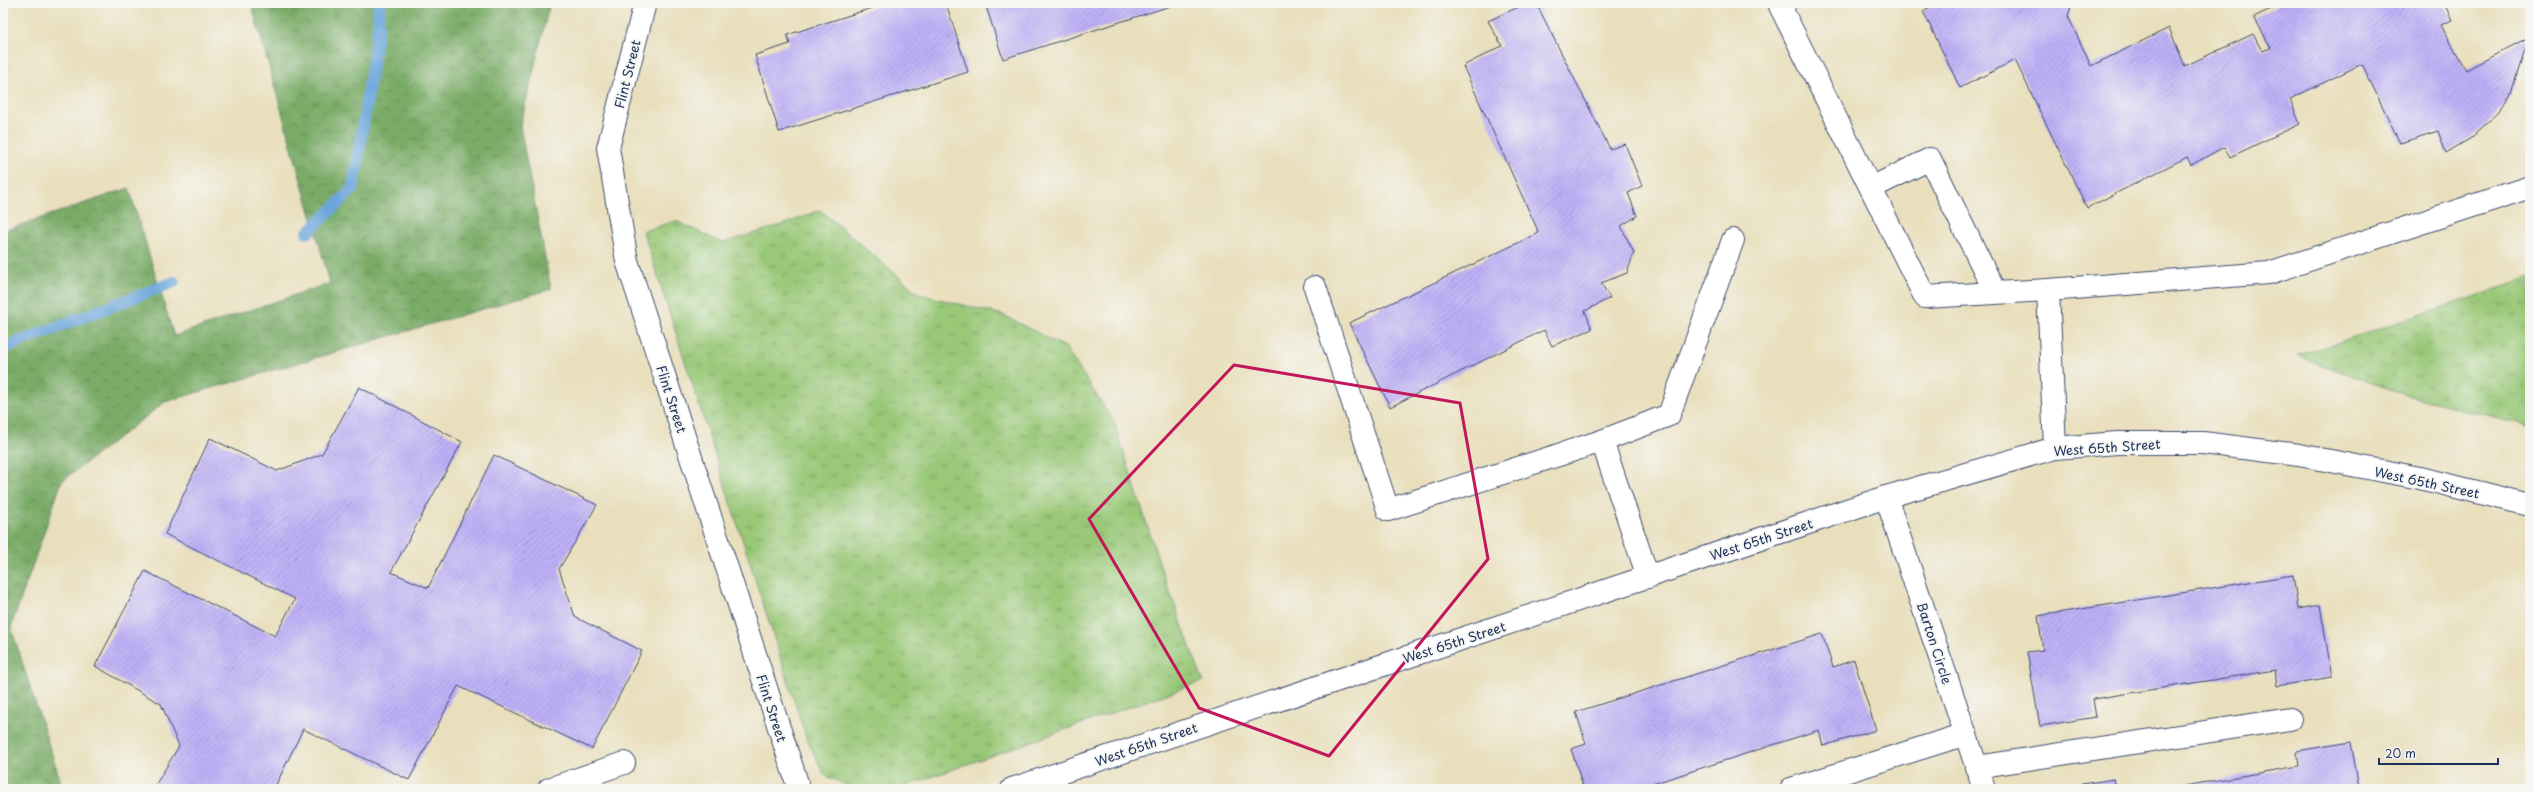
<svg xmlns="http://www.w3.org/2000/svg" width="2533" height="792" font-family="'Playpen Sans',sans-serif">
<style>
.grass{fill:url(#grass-tufts);stroke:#5a7c6a}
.forest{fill:url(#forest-crowns);stroke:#4a6e63}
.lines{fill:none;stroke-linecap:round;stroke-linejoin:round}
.stream{stroke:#6ca6dc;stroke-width:12}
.building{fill:url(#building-hatch)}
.lane-casing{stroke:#3a496c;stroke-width:24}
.street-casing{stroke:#3a496c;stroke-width:24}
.lane{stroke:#fff;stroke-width:22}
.street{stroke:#fff;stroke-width:22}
.marked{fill:none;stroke:#c2185b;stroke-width:3;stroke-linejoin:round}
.labels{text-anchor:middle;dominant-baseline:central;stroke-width:4;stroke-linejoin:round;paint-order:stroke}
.street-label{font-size:13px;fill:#1b2f5e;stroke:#f6f6f2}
</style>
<defs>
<pattern id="grass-tufts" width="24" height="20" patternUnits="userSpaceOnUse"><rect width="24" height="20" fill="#99c877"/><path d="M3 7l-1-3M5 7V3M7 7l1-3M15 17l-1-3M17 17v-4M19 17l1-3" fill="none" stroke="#7ca365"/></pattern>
<pattern id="forest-crowns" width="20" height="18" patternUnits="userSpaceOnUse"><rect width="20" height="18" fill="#7aac68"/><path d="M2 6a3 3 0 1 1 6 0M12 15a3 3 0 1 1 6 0" fill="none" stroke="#638c59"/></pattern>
<pattern id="building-hatch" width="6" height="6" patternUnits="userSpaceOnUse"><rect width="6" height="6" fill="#beb0f7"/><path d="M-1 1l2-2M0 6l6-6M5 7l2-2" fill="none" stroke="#9a90cb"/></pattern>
</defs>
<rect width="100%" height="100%" fill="#f6f6f2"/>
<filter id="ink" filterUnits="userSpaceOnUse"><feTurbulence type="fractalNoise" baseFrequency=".025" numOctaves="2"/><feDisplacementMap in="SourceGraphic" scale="8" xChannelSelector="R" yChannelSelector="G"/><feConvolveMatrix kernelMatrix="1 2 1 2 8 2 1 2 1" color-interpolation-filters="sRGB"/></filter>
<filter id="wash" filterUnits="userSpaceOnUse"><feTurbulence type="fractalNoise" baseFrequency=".012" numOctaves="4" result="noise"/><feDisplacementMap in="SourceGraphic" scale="16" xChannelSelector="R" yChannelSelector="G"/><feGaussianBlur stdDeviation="0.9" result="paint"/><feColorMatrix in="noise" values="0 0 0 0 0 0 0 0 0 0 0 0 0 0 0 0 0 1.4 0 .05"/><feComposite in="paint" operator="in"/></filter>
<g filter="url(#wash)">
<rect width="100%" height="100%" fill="#e9dfbc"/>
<g class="grass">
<polygon points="820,210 919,294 1003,315 1065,347 1114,422 1162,571 1203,681 897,789 855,789 824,775 805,734 643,231 676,221 722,243 788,223"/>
<polygon points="2530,278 2530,426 2406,395 2297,356"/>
</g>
<polygon class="forest" points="251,3 550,3 520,126 551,289 165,402 62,481 11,627 63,789 3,789 3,231 129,188 174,336 330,283"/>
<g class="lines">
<g class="stream">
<polyline points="307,233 353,189 378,27 379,3"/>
<polyline points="3,348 174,282"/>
</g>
</g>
<g id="blocks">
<g class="building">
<polygon points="888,3 907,3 908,6 918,3 946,3 968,72 779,132 755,55 790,44 787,35"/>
<polygon points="985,3 1180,3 1003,59"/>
<polygon points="1527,3 1536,3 1610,149 1625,144 1642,186 1628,193 1637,216 1621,226 1634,253 1627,273 1601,283 1610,298 1585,311 1592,329 1552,346 1544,330 1390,407 1349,323 1539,233 1463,66 1502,46 1488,21"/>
<polygon points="1938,3 2072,3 2068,16 2091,66 2169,28 2185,66 2253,34 2262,51 2271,48 2254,17 2283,3 2444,3 2452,20 2441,25 2466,70 2529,37 2510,96 2492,118 2471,138 2446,153 2438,131 2400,143 2362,64 2290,99 2300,124 2230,157 2224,147 2191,165 2187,157 2087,208 2015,60 1960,88 1923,11"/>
<polygon points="359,387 462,442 391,572 428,588 494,455 597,505 559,569 575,617 642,651 592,749 458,686 409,780 303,729 274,789 153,789 179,746 161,704 95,666 145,571 275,636 295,599 165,534 210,438 277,471 322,454"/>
<polygon points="2293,575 2298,609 2320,605 2332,677 2277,686 2275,670 2093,699 2096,717 2040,726 2027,652 2043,650 2038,616"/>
<polygon points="1822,634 1833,667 1854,660 1876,730 1823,746 1819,730 1643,787 1644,789 1584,789 1571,749 1586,744 1576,712"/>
<polygon points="2351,742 2359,789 2167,789 2299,766 2297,751"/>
<polygon points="2114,779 2116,789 2056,789 2056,788"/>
</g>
</g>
</g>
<g filter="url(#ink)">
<use href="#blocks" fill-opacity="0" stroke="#3a496c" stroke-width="1"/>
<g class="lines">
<g class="lane-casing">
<g id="lane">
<polyline points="1785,3 1780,6 1925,297 2048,290"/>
<polyline points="1871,188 1930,159 1995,292"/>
<polyline points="1315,287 1388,510 1602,441"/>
<polyline points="2055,448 2048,290 2269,273 2530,187"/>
<polyline points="1648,577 1602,441 1669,415 1733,240"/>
<polyline points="549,789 624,763"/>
</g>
</g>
<g class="street-casing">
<g id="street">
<polyline points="645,3 608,148 627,261 799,789"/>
<polyline points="1886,497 1984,789"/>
<polyline points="1976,767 2290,719"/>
<polyline points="1012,789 1886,497 2055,448 2117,443 2203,443 2299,455 2420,478 2530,505"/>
<polyline points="1791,789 1966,734"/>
</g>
</g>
<use href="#lane" class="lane"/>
<use href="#street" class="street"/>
</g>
</g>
<path class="marked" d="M1234,365l226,38 28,156 -159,197 -130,-48 -110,-189z"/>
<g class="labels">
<g class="street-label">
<text transform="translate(627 74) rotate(-76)">Flint Street</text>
<text transform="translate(672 399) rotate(72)">Flint Street</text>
<text transform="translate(2107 447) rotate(-4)">West 65th Street</text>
<text transform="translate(2427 482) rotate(12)">West 65th Street</text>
<text transform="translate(1761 539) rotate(-18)">West 65th Street</text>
<text transform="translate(1454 642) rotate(-18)">West 65th Street</text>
<text transform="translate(1935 643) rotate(72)">Barton Circle</text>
<text transform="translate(772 708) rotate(72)">Flint Street</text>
<text transform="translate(1146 744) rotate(-19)">West 65th Street</text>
</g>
</g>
<rect width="2533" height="792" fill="none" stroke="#f6f6f2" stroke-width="16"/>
<path d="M2379 758v6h119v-6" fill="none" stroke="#1b2f5e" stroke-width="2"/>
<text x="2385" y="758" font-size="12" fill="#1b2f5e" stroke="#f6f6f2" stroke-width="3" paint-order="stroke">20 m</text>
</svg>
